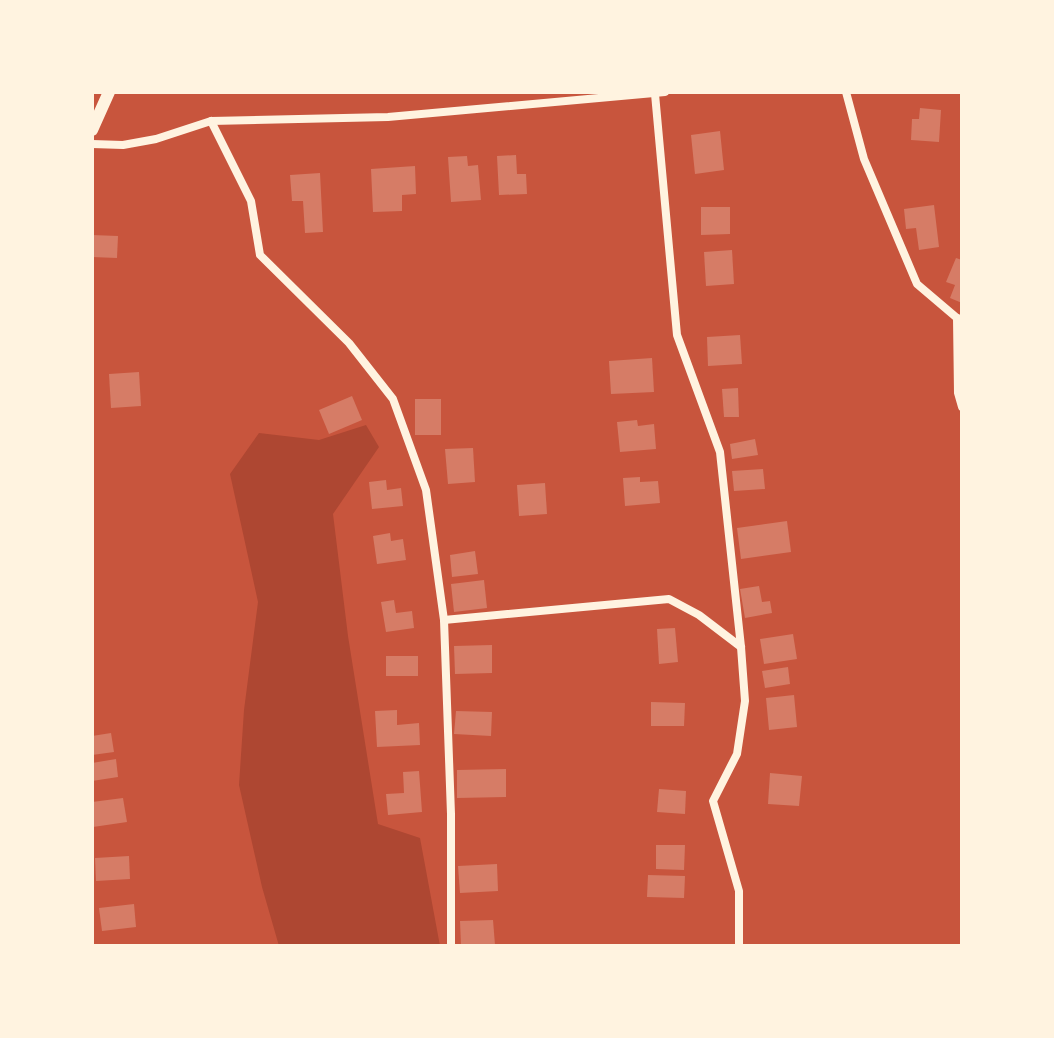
<svg xmlns="http://www.w3.org/2000/svg" width="1054" height="1038" font-family="'DejaVu Sans',sans-serif">
<style>
.green{fill:#ae4732}
.building{fill:#d67c66}
.lines{fill:none;stroke-linecap:round;stroke-linejoin:round}
.minor{stroke:#fff3e0;stroke-width:8}
.tertiary{stroke:#fff3e0;stroke-width:12}
</style>
<rect width="100%" height="100%" fill="#c8553d"/>
<polygon class="green" points="366,425 379,447 333,514 348,636 378,824 420,838 440,946 279,946 262,887 239,785 244,710 258,602 230,474 259,433 319,440"/>
<g class="building">
<polygon points="920,108 941,110 939,142 911,140 912,119 919,119"/>
<polygon points="720,131 724,170 695,174 691,135"/>
<polygon points="516,155 517,174 526,174 527,194 499,195 497,156"/>
<polygon points="467,156 468,166 478,165 481,200 451,202 448,157"/>
<polygon points="415,166 416,194 402,195 402,211 373,212 371,169"/>
<polygon points="320,173 323,232 305,233 303,201 292,201 290,175"/>
<polygon points="934,205 939,247 919,250 916,228 906,229 904,209"/>
<polygon points="701,207 730,207 730,234 701,235"/>
<polygon points="92,235 118,236 117,258 92,257"/>
<polygon points="732,250 734,284 706,286 704,252"/>
<polygon points="956,258 962,260 962,303 950,298 955,285 946,282"/>
<polygon points="740,335 742,364 708,366 707,337"/>
<polygon points="652,358 654,392 611,394 609,361"/>
<polygon points="139,372 141,406 111,408 109,374"/>
<polygon points="738,388 739,417 724,417 722,389"/>
<polygon points="352,396 362,420 329,434 319,410"/>
<rect x="415" y="399" width="26" height="36"/>
<polygon points="637,420 638,426 654,424 656,449 620,452 617,422"/>
<polygon points="755,439 758,455 732,459 730,444"/>
<polygon points="473,448 475,482 448,484 445,449"/>
<polygon points="763,469 765,489 734,491 732,471"/>
<polygon points="640,477 640,482 658,481 660,503 625,506 623,478"/>
<polygon points="386,480 387,490 401,488 403,506 372,509 369,482"/>
<polygon points="545,483 547,514 519,516 517,485"/>
<polygon points="787,521 791,552 741,559 737,528"/>
<polygon points="390,533 391,541 403,539 406,560 377,564 373,536"/>
<polygon points="475,551 478,574 452,577 450,555"/>
<polygon points="484,580 487,608 454,612 451,584"/>
<polygon points="759,586 762,602 770,601 772,613 745,618 740,589"/>
<polygon points="394,600 396,613 412,611 414,628 386,632 381,602"/>
<polygon points="675,628 678,662 659,664 657,629"/>
<polygon points="793,634 797,659 764,664 760,639"/>
<polygon points="492,645 492,673 455,674 454,646"/>
<rect x="386" y="656" width="32" height="20"/>
<polygon points="788,667 790,684 765,688 762,671"/>
<polygon points="794,695 797,727 769,730 766,698"/>
<polygon points="651,702 685,703 684,726 651,726"/>
<polygon points="397,710 397,725 419,723 420,745 377,747 375,711"/>
<polygon points="456,711 492,712 491,736 454,734"/>
<polygon points="111,733 114,752 92,755 92,736"/>
<polygon points="116,759 118,777 92,781 92,763"/>
<polygon points="506,769 506,797 457,798 457,770"/>
<polygon points="419,771 422,812 388,815 386,794 404,793 403,772"/>
<polygon points="770,773 802,776 799,806 768,804"/>
<polygon points="659,789 686,791 685,814 657,812"/>
<polygon points="123,798 127,822 93,827 92,802"/>
<polygon points="656,845 685,845 684,870 656,869"/>
<polygon points="129,856 130,879 96,881 95,858"/>
<polygon points="497,864 498,891 460,893 458,866"/>
<polygon points="648,875 685,876 684,898 647,897"/>
<polygon points="134,904 136,927 102,931 99,908"/>
<polygon points="493,920 495,945 461,946 460,921"/>
</g>
<g class="lines">
<g class="minor">
<polyline points="846,92 864,159 917,284 957,318 962,320"/>
<polyline points="655,94 677,335 720,452 741,647 745,701 737,754 713,801 739,891 739,946"/>
<polyline points="211,121 251,201 260,255 349,343 393,399 426,490 444,620 451,814 451,946"/>
<polyline points="92,144 123,145 156,139 211,121 388,117 665,92"/>
<polyline points="957,318 958,393 962,407"/>
<polyline points="444,620 669,599 699,615 741,647"/>
</g>
<polyline class="tertiary" points="92,130 109,92"/>
</g>
<rect width="1054" height="1038" fill="none" stroke="#fff3e0" stroke-width="188"/>
</svg>
